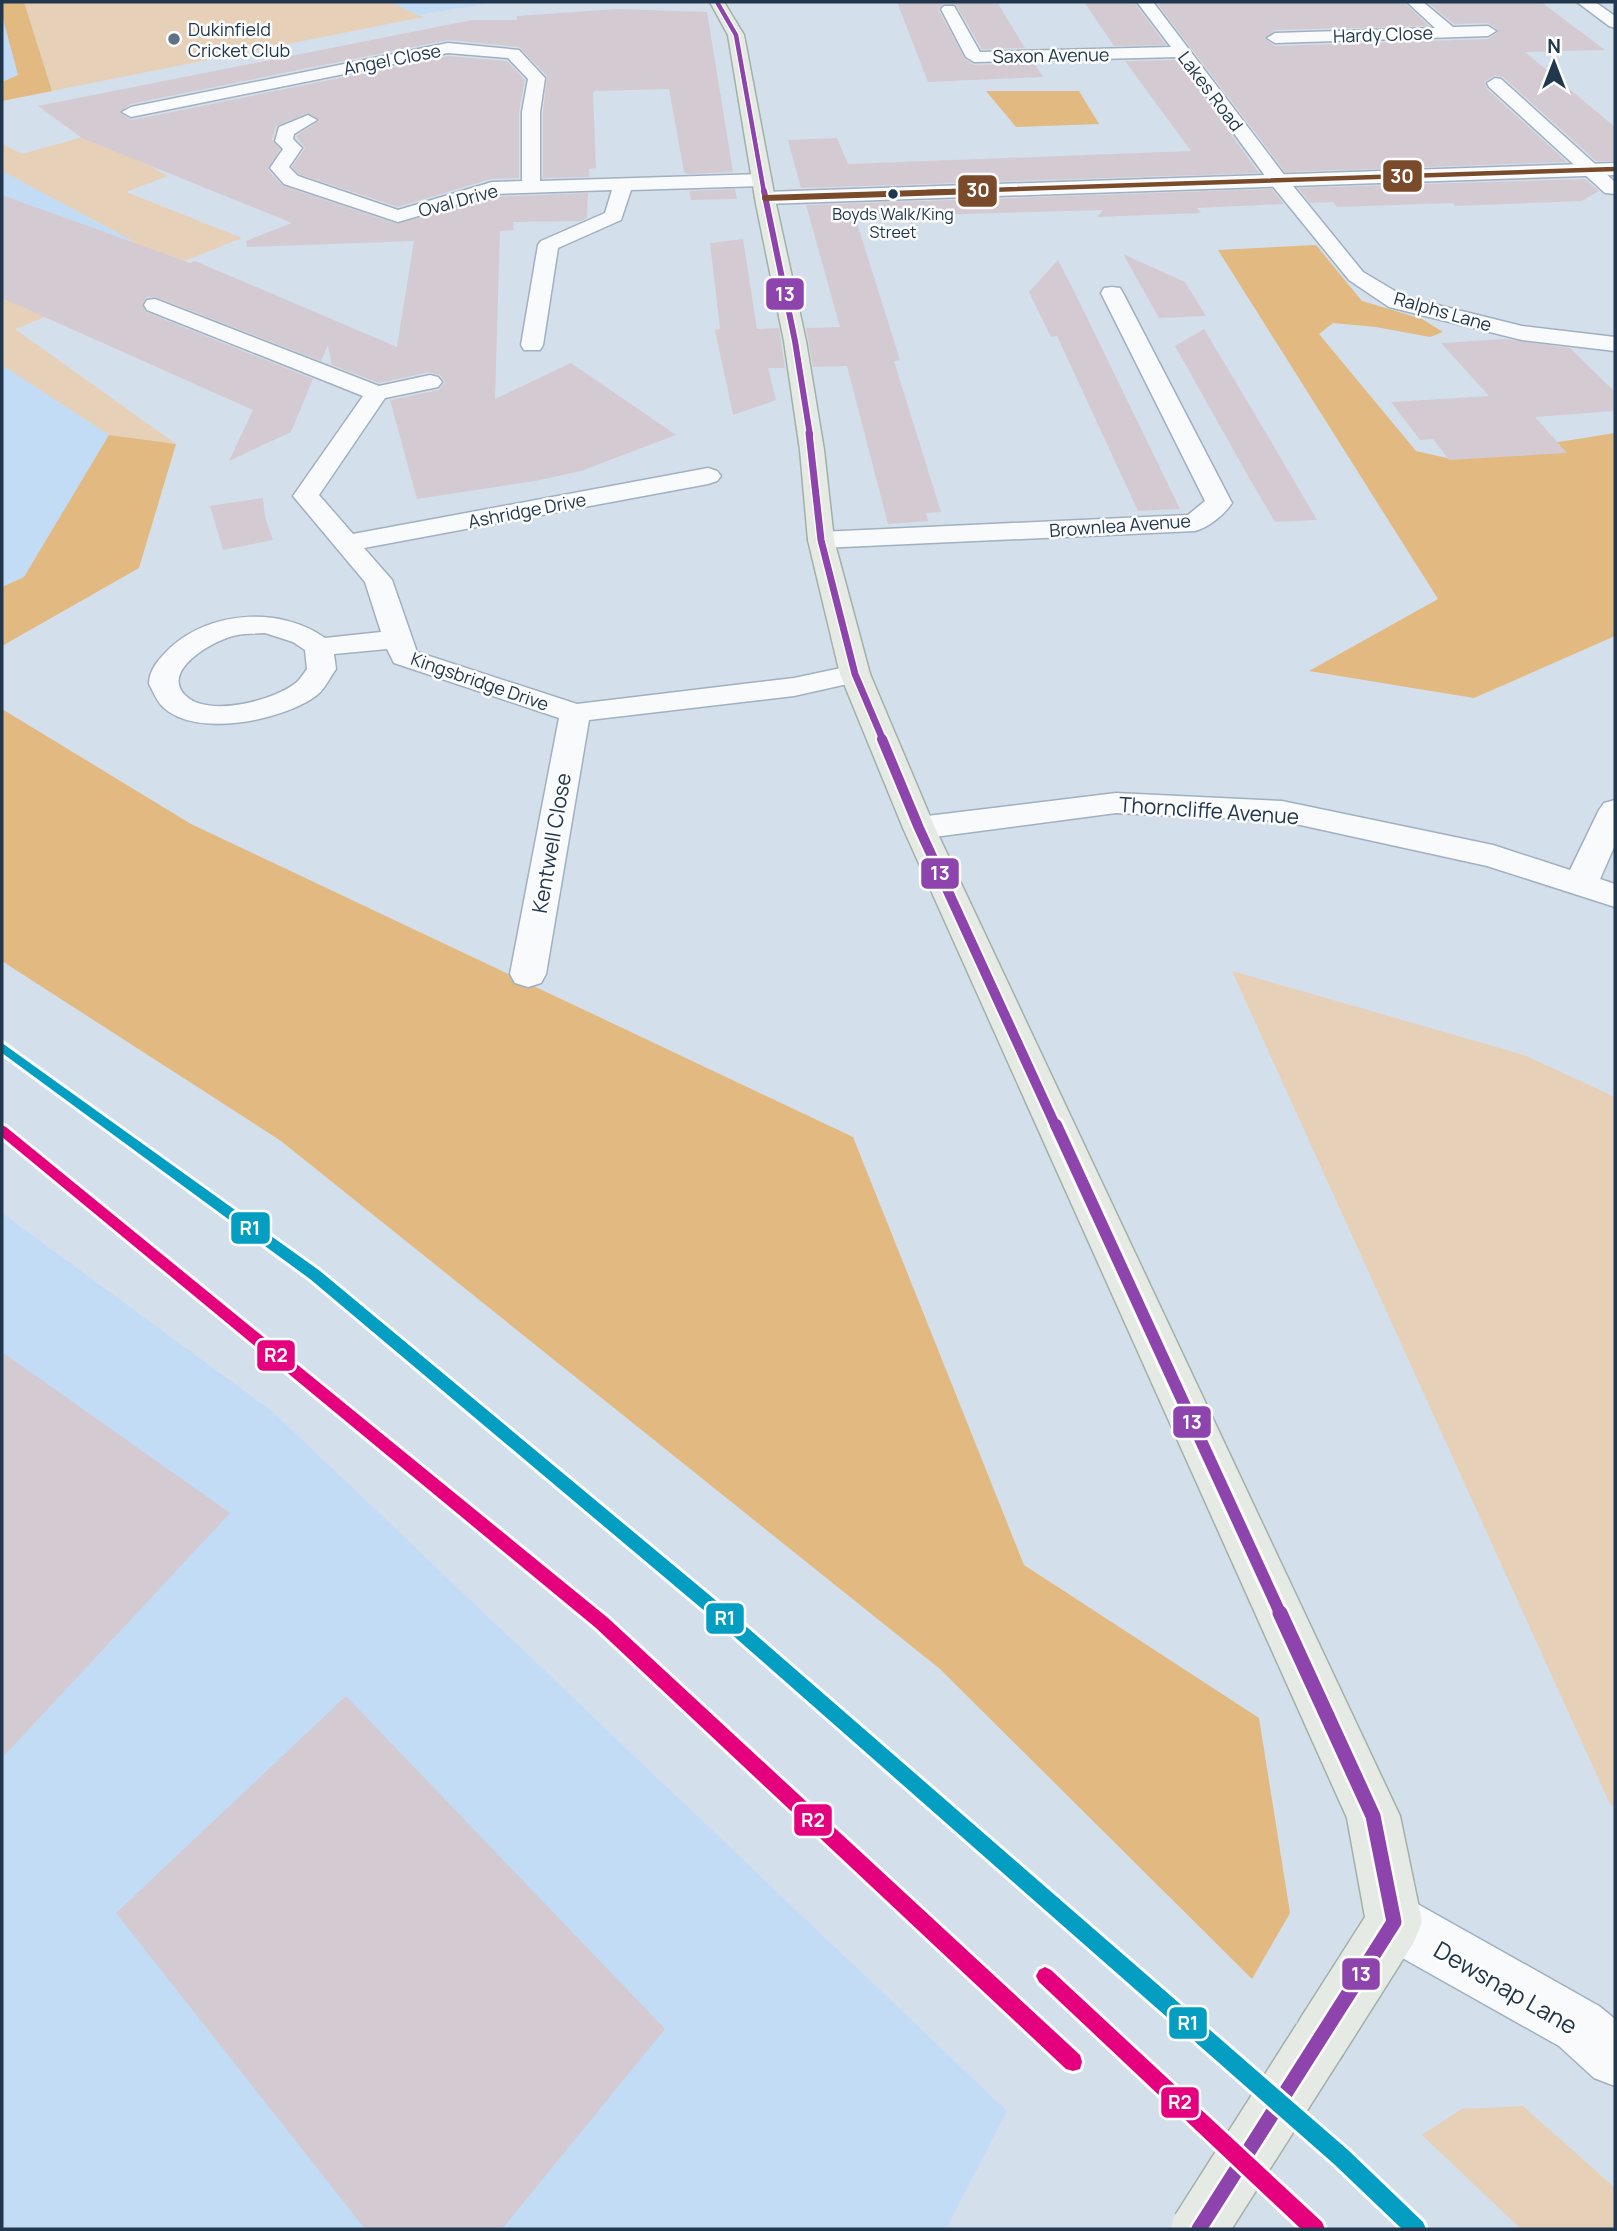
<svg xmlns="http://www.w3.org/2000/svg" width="1617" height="2231" font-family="Manrope,sans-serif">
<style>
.built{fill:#c2dcf6}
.green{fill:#e6d0b8}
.forest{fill:#e2b980}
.building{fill:#d4cad2}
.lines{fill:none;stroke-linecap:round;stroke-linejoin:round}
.minor-casing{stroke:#a0b0c0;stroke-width:3}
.tertiary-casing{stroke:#a0b0c0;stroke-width:3}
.primary-casing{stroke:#a2b0a7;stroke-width:3}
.minor{fill:#f9fafc;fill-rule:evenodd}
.tertiary{fill:#f9fafc;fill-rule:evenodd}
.primary{fill:#e5eae4;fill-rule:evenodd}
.rail-far2{stroke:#ccd1d5;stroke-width:4.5}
.rail-far1{stroke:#ccd1d5;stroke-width:6}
.rail{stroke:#ccd1d5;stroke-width:8}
.primary-bridge-casing{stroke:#a2b0a7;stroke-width:58;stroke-linecap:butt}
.primary-bridge{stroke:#e5eae4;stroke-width:55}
.bus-1-far5-casing{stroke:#fdfdfd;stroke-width:7}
.bus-1-far4-casing{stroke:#fdfdfd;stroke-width:9}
.bus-1-far3-casing{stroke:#fdfdfd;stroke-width:10}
.bus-1-far2-casing{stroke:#fdfdfd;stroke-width:14}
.bus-1-far1-casing{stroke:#fdfdfd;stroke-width:18}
.bus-1-casing{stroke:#fdfdfd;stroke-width:20}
.bus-2-far1-casing{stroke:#fdfdfd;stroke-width:7}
.bus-2-casing{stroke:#fdfdfd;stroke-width:9}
.bus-1-far5{stroke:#8e44ad;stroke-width:4.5}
.bus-1-far4{stroke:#8e44ad;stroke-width:6}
.bus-1-far3{stroke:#8e44ad;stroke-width:7}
.bus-1-far2{stroke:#8e44ad;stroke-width:10}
.bus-1-far1{stroke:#8e44ad;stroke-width:12}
.bus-1{stroke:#8e44ad;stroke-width:15}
.bus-2-far1{stroke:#7a4b2a;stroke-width:4.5}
.bus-2{stroke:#7a4b2a;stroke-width:6}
.rail-1-casing{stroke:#fdfdfd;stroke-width:6}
.rail-2-casing{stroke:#fdfdfd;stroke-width:6}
.rail-1{fill:#039ec1;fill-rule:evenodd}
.rail-2{fill:#e5007d;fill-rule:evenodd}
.poi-dot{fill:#5f7285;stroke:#fdfdfd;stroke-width:2.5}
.bus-dot{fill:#20374d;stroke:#fdfdfd;stroke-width:2.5}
.labels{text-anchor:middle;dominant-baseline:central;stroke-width:5;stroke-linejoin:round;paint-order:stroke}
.far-bus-label{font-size:16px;fill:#20374d;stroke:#fdfdfd}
.far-poi-label{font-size:18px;fill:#20374d;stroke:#fdfdfd;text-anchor:start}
.far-street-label{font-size:18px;fill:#20374d;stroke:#fdfdfd}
.street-label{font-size:21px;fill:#20374d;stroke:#fdfdfd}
.near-street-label{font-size:24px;fill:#20374d;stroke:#fdfdfd}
.line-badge{stroke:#fdfdfd;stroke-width:2.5}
.badge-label{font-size:19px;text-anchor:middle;font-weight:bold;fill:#fff}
</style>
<rect width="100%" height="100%" fill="#d4dfec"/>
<g class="built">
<polygon points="389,2 498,2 417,15"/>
<polygon points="2,15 18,75 2,82"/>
<polygon points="2,171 133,241 2,298"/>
<polygon points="2,365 109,435 24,577 2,587"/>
<polygon points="2,1213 273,1412 1007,2111 946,2229 2,2229"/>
</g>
<g class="green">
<polygon points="24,2 389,2 423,17 52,91"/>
<polygon points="97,133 167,176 126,192 242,238 15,329 176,444 109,435 2,365 2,298 133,241 2,171 2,144 22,154"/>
<polygon points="1232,971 1524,1055 1615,1097 1615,1807 1610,1804"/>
<polygon points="1523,2106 1615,2188 1615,2229 1521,2229 1422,2135 1462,2109"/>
</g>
<g class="forest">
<polygon points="2,2 24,2 52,91 2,101 2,82 18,75 2,15"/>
<polygon points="986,91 1079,91 1099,124 1016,127"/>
<polygon points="1316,245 1362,301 1422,319 1443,332 1430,337 1376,327 1333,323 1319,334 1416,451 1451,459 1615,433 1615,636 1474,698 1309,671 1438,599 1218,250"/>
<polygon points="109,435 176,444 139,568 2,646 2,587 24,577"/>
<polygon points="2,709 191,824 853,1137 1024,1565 1259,1718 1290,1913 1252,1979 940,1669 281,1141 2,961"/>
</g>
<g class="building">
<polygon points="897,2 997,2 1025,48 982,49 956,5 944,3 938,9 965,59 974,65 1034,63 1043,77 928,82"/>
<polygon points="1084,2 1134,2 1166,45 1114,46"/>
<polygon points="1156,2 1404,2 1429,26 1275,30 1265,39 1275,46 1488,39 1497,33 1497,29 1488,23 1454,24 1427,2 1541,2 1605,50 1525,52 1615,127 1615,161 1596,161 1503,77 1495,75 1484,82 1487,89 1567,162 1285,172"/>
<polygon points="617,9 707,12 733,172 687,174 684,172 669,89 595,91 593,93 596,168 589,169 589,177 543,178 543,112 547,76 519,47 448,40 130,104 120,113 132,120 448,56 507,61 525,80 519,112 519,178 491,179 398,207 299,174 292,167 305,148 296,136 319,121 307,113 276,126 272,140 280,149 268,170 283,186 397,224 493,197 588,193 587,218 581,221 514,222 513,230 500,231 495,399 571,363 676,435 581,471 535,481 417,499 390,400 439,390 445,382 440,375 429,372 379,383 332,365 328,345 321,361 156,297 147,297 142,304 146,312 313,379 291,432 229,461 253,410 2,298 2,195 190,263 195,261 397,347 414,241 247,247 246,241 292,223 82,138 38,106 472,20 517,20 517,16"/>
<polygon points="1177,60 1259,173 801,188 788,140 837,138 848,164 1191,151 1125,61"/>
<polygon points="1585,179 1599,191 1582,201 1455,206 1453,203 1337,207 1333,202 1310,203 1298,188"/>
<polygon points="735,189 737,199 691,200 689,191"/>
<polygon points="1272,189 1284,204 1197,208 1201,213 1097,217 1103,210 855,217 896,347 900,360 894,361 941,512 926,513 928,521 888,524 847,366 813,367 806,328 840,327 806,205"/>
<polygon points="743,239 757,329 779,328 785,368 768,368 776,400 733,415 715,330 720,329 710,243"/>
<polygon points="1123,254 1185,282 1206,316 1159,318"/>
<polygon points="1058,260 1075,293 1180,509 1138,511 1057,336 1051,337 1029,292"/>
<polygon points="1204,329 1272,443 1317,520 1275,522 1252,483 1175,346"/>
<polygon points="1505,339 1570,348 1615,392 1615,411 1535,417 1567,453 1449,460 1433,439 1420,440 1391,402 1489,396 1441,343"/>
<polygon points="263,498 265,517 273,540 223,550 210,506"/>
<polygon points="2,1352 230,1513 2,1758"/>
<polygon points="346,1696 665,2029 502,2229 365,2229 116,1913"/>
</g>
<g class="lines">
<g class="minor-casing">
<g id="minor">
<polygon points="1137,2 1153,2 1285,176 1363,272 1405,297 1522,326 1615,337 1615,351 1522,340 1389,307 1349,280 1271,184 1178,57 974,62 966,57 941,9 944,6 954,6 980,52 1171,47"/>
<polygon points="1407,2 1423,2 1453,27 1488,26 1496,31 1488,36 1275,43 1267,38 1275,33 1435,28"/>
<polygon points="1577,2 1595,2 1615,16 1615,28 1609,26"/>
<polygon points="448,43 519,50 545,78 540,112 540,181 762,174 771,180 762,186 631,190 621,220 558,248 543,345 540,350 524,350 521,345 538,245 541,241 605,213 612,190 493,194 398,222 284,184 270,168 283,149 275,141 279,127 308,115 317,120 294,134 293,139 302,148 289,167 298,176 398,210 492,182 522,181 522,112 528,79 508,58 448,53 131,117 122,112 131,107"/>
<polygon points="1495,78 1501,79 1615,182 1615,194 1605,193 1489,87 1487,83"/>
<path d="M1112,287l8,1 3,5 109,210c-8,12 -23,24 -37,28l-374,17 -9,-2 -4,-6 4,-6 9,-2 367,-17 17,-14 -104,-208 3,-5z"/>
<path d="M155,299l224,87 51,-11 8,2 4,5 -4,5 -53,11 -66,97 34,39 355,-66 9,3 4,5 -4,5 -9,3 -344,64 28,32 25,72 160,52 217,-26 61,-13 10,3 5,6 -5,6 -71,16 -205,24 -43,254 -5,9 -13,4 -13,-4 -5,-9 49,-256 -165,-55 -7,-14 -53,5 2,15c-6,8 -11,20 -19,26 -32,25 -121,44 -154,12 -6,-5 -10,-16 -14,-23 0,-15 11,-26 21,-36 40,-37 110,-42 155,-10l56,-6 -16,-50 -72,-86 70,-100 -216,-86 -3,-5 3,-5zM265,633l28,9 12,8 2,19c-3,4 -6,9 -10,13 -21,18 -88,36 -111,14 -27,-25 27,-55 47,-60 11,-3 21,-2 32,-3z"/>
<polygon points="1116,793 1282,801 1493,845 1570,870 1599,810 1604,803 1615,800 1615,845 1600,879 1615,884 1615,907 1487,866 1282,821 1116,813 919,839 908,835 903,828 908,821 919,817"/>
</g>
</g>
<g class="tertiary-casing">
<g id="tertiary">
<polygon points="1615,163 1615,175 765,204 755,198 765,192"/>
<polygon points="1394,1894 1414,1902 1599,2006 1615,2019 1615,2086 1594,2078 1559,2046 1374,1942 1366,1922 1374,1902"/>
</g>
</g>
<g class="primary-casing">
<polygon id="primary" points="710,2 724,2 744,35 776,204 806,341 824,450 834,540 870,674 935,828 1400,1816 1422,1922 1414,1942 1340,2059 1320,2068 1300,2059 1291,2039 1300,2019 1365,1917 1347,1818 903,828 840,674 808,540 800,450 784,341 756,204 728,35"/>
</g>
<use href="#minor" class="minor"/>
<use href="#tertiary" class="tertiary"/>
<use href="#primary" class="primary"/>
<polyline class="rail-far2" points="2,1047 112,1127"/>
<polyline class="rail-far1" points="109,1125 315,1275 721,1615"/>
<polyline class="rail" points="719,1613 1341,2157 1416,2229"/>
<g class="primary-bridge-casing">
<polyline id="primary-bridge" points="1199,2229 1320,2039"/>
</g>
<use href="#primary-bridge" class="primary-bridge"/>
<g class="bus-1-far5-casing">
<polyline id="bus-1-far5" points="717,2 736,35 764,192"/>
</g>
<g class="bus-1-far4-casing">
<polyline id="bus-1-far4" points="764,191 795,341 810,435"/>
</g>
<g class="bus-1-far3-casing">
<polyline id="bus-1-far3" points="809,433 821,540 855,674 883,740"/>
</g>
<g class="bus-1-far2-casing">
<polyline id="bus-1-far2" points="882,739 919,828 1056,1127"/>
</g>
<g class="bus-1-far1-casing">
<polyline id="bus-1-far1" points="1056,1125 1281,1615"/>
</g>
<g class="bus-1-casing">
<polyline id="bus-1" points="1199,2229 1394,1922 1373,1816 1280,1613"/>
</g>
<g class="bus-2-far1-casing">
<polyline id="bus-2-far1" points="927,192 1615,169"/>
</g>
<g class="bus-2-casing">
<polyline id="bus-2" points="765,198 978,191"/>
</g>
<use href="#bus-1-far5" class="bus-1-far5"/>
<use href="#bus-1-far4" class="bus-1-far4"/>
<use href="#bus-1-far3" class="bus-1-far3"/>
<use href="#bus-1-far2" class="bus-1-far2"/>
<use href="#bus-1-far1" class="bus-1-far1"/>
<use href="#bus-1" class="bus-1"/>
<use href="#bus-2-far1" class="bus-2-far1"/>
<use href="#bus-2" class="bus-2"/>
<g class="rail-1-casing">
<polygon id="rail-1" points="2,1043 320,1271 725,1608 1348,2150 1423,2222 1426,2229 1402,2229 1334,2164 713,1618 310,1279 2,1053"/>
</g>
<g class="rail-2-casing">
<g id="rail-2">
<polygon points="2,1125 6,1127 608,1618 1080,2055 1082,2062 1080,2069 1073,2071 1066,2069 596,1628 2,1137"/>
<polygon points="1045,1967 1051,1970 1322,2222 1325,2229 1301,2229 1039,1982 1036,1976 1039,1970"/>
</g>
</g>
<use href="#rail-1" class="rail-1"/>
<use href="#rail-2" class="rail-2"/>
</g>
<circle class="poi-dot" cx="174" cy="39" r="7"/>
<circle class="bus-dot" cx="893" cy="194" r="6"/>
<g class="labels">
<g class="far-bus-label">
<text x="893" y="214">Boyds Walk/King<tspan x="893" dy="18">Street</tspan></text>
</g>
<g class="far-poi-label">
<text x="188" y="29">Dukinfield<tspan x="188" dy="21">Cricket Club</tspan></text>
</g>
<g class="far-street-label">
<text transform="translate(1383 34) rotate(-2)">Hardy Close</text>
<text transform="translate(1051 55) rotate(-1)">Saxon Avenue</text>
<text transform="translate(392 59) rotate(-11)">Angel Close</text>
<text transform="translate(1211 91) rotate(53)">Lakes Road</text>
<text transform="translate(458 200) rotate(-15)">Oval Drive</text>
<text transform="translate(1443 311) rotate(16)">Ralphs Lane</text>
<text transform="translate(527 510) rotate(-11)">Ashridge Drive</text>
<text transform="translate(1120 525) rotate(-4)">Brownlea Avenue</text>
<text transform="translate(480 681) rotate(19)">Kingsbridge Drive</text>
</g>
<g class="street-label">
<text transform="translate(1209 810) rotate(4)">Thorncliffe Avenue</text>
<text transform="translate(551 843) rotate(-80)">Kentwell Close</text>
</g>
<g class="near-street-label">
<text transform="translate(1506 1987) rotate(30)">Dewsnap Lane</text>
</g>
</g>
<g class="line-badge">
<rect x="1382" y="159" width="41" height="34" rx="7" fill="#7a4b2a"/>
<rect x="957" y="174" width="41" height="34" rx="7" fill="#7a4b2a"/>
<rect x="765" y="277" width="40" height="34" rx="7" fill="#8e44ad"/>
<rect x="920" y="857" width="40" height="33" rx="7" fill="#8e44ad"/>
<rect x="230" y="1211" width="41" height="34" rx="7" fill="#039ec1"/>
<rect x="256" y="1339" width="40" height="33" rx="7" fill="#e5007d"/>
<rect x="1172" y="1405" width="40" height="34" rx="7" fill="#8e44ad"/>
<rect x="705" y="1602" width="40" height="33" rx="7" fill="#039ec1"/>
<rect x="793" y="1803" width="40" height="34" rx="7" fill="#e5007d"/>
<rect x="1341" y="1957" width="40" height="34" rx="7" fill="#8e44ad"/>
<rect x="1168" y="2006" width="40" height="34" rx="7" fill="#039ec1"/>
<rect x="1160" y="2086" width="40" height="33" rx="7" fill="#e5007d"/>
</g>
<g class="badge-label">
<text x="1402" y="183">30</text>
<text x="978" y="197">30</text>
<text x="785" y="301">13</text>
<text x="940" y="880">13</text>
<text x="250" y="1235">R1</text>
<text x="276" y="1362">R2</text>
<text x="1192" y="1429">13</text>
<text x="725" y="1625">R1</text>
<text x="813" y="1827">R2</text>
<text x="1361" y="1981">13</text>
<text x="1188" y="2030">R1</text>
<text x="1180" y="2109">R2</text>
</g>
<rect width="1617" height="2231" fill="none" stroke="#20374d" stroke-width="7"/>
<g transform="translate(1554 63)" stroke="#fdfdfd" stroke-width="5" paint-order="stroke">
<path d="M0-5L12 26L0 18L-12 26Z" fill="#20374d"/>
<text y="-10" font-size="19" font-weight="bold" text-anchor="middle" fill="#20374d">N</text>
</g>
</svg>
